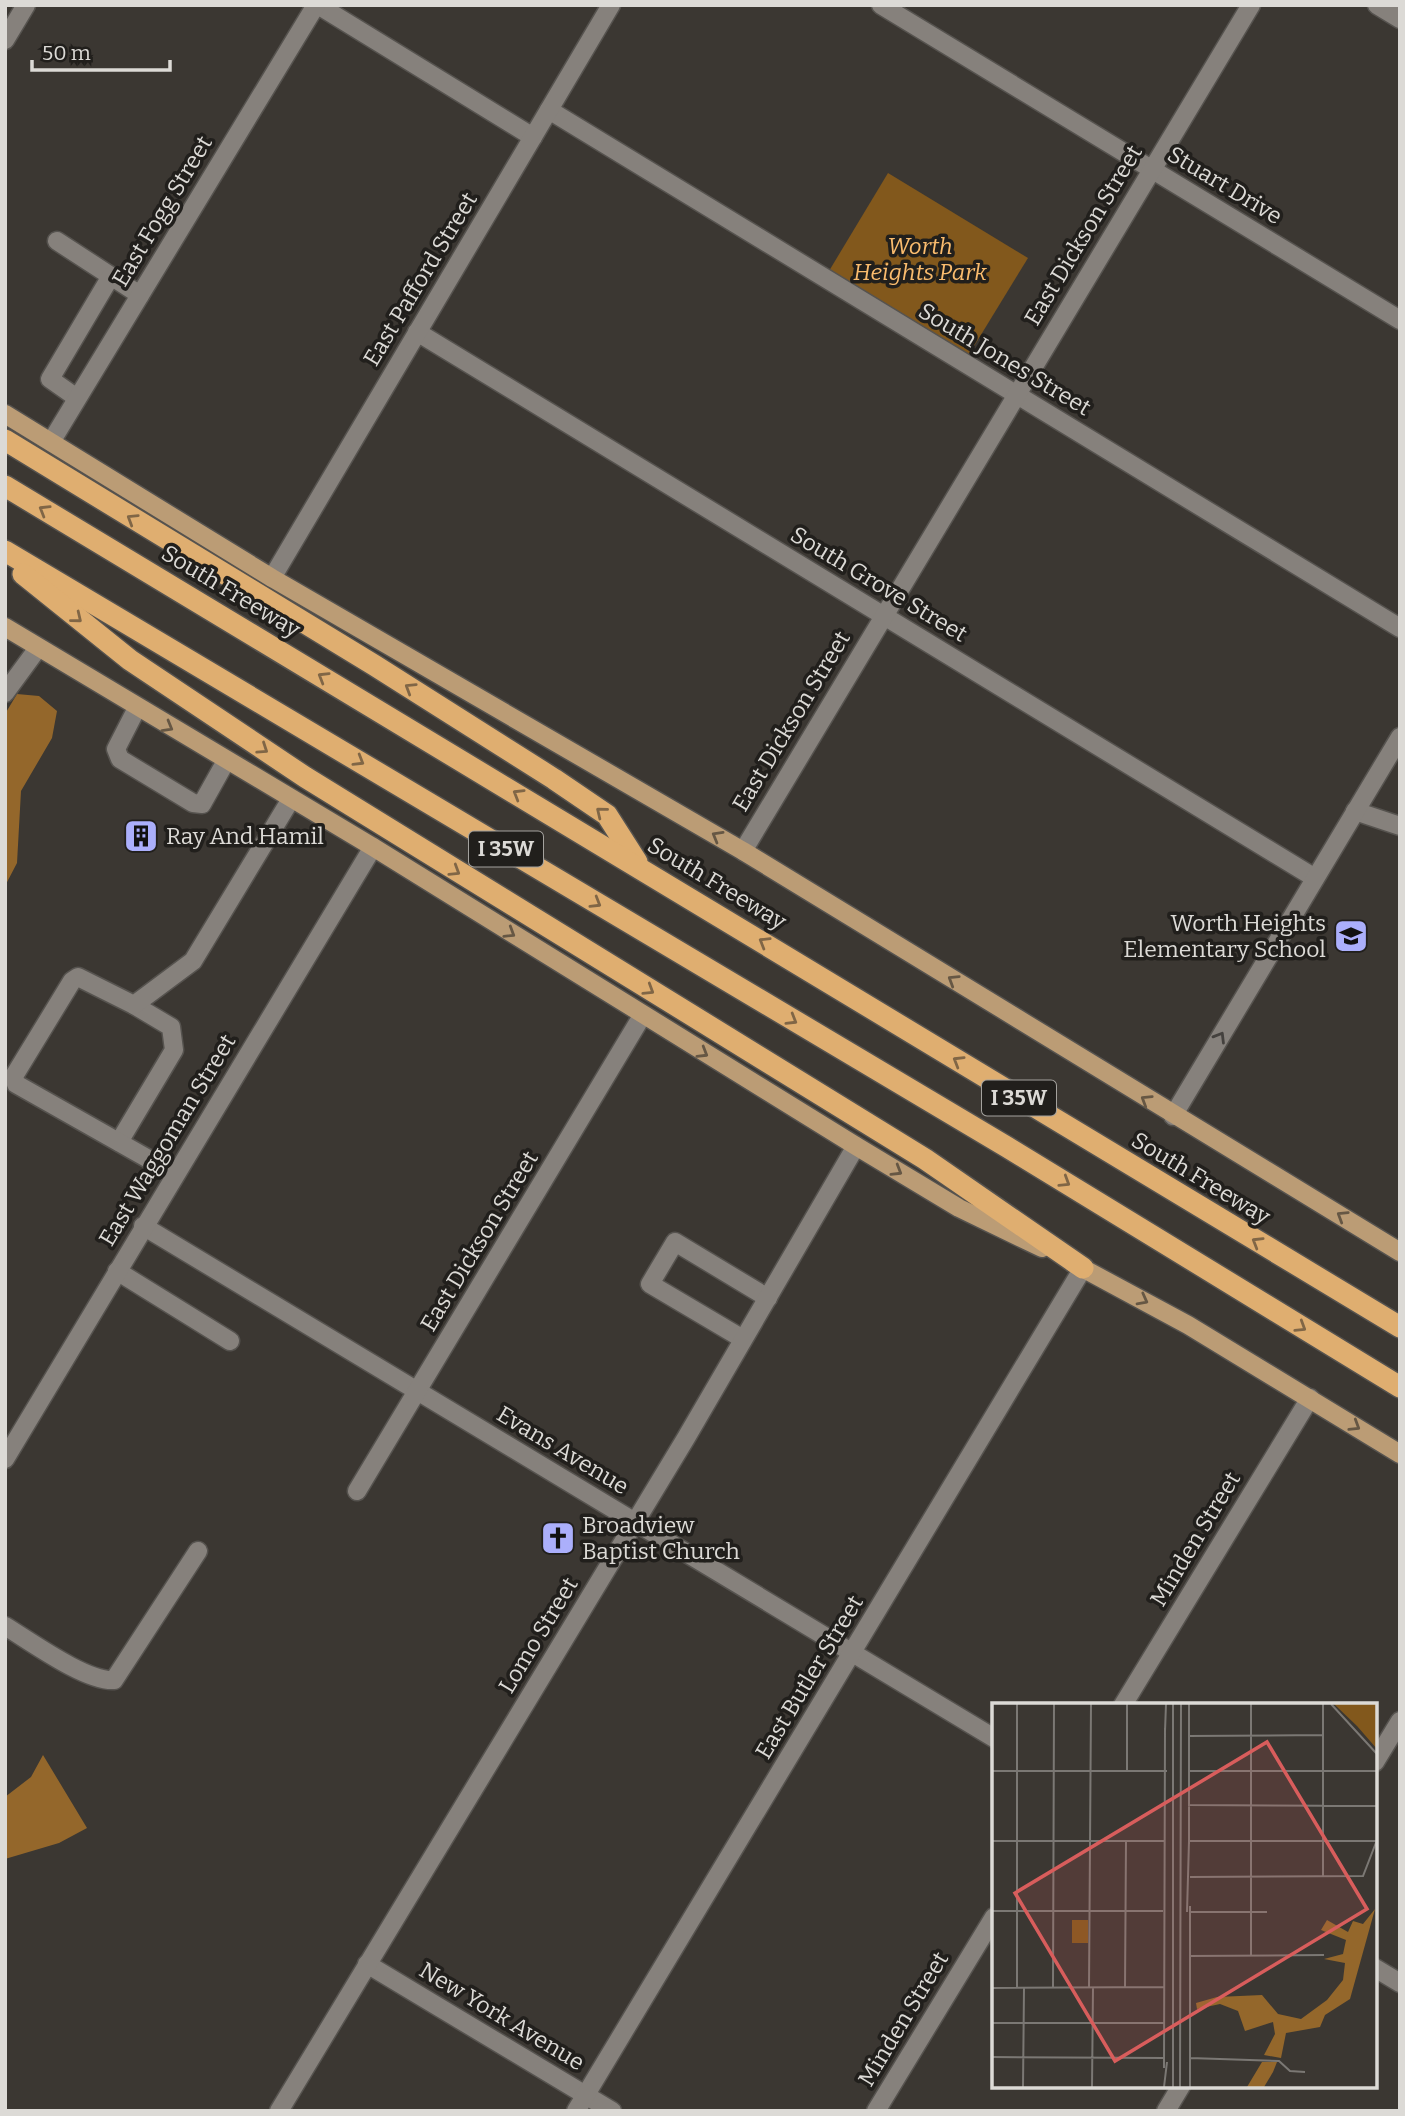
<svg xmlns="http://www.w3.org/2000/svg" width="1405" height="2116" font-family="Bitter,serif">
<style>
.green{fill:#82581c}
.forest{fill:#94672b}
.lines{fill:none;stroke-linecap:round;stroke-linejoin:round}
.minor-casing{stroke:#56534f;stroke-width:21}
.major-casing{stroke:#56534f;stroke-width:21}
.highway-casing{stroke:#56534f;stroke-width:24}
.minor{stroke:#86817c;stroke-width:18}
.major{stroke:#bb9c75;stroke-width:18}
.highway{stroke:#dfae70;stroke-width:21}
.oneway{stroke:#806646}
.oneway2{stroke:#665744}
.oneway3{stroke:#44413e}
.labels{text-anchor:middle;dominant-baseline:central;stroke-width:7;stroke-linejoin:round;paint-order:stroke}
.shield{fill:#211f1c;stroke:#a4a29e;stroke-width:2}
.shield-label{font-size:21px;font-weight:bold;fill:#dcdad6}
.street-label{font-size:23px;fill:#dcdad6;stroke:#211f1c}
.park-label{font-size:23px;font-style:italic;fill:#fabc6e;stroke:#211f1c}
.poi-label{font-size:23px;fill:#dcdad6;stroke:#211f1c;text-anchor:start}
.inset-road{fill:none;stroke:#7b7874;stroke-width:2}
.view{fill:#d85d5c;fill-opacity:0.15;stroke:#d85d5c;stroke-width:3.5}
.inset-edge{fill:none;stroke:#dcdad6;stroke-width:3.5}
</style>
<rect width="100%" height="100%" fill="#3b3732"/>
<polygon class="green" points="888,173 1028,258 968,356 829,271"/>
<g class="forest">
<polygon points="17,694 39,696 57,711 52,738 21,791 17,863 5,886 5,714"/>
<polygon points="43,1755 87,1828 59,1843 5,1859 5,1797 31,1777"/>
</g>
<g class="lines">
<g class="minor-casing">
<g id="minor">
<polyline points="318,5 533,137"/>
<polyline points="881,5 1400,320"/>
<polyline points="1377,5 1400,19"/>
<polyline points="5,40 26,5"/>
<polyline points="549,110 1400,628"/>
<polyline points="57,241 140,295"/>
<polyline points="417,332 1315,878"/>
<polyline points="77,398 50,379 111,276"/>
<polyline points="51,442 316,5"/>
<polyline points="272,578 611,5"/>
<polyline points="5,693 38,648"/>
<polyline points="137,708 116,749 120,759 193,803 202,804 226,761"/>
<polyline points="1355,811 1400,826"/>
<polyline points="743,851 1251,5"/>
<polyline points="1173,1116 1400,737"/>
<polyline points="119,1142 174,1050 171,1027 134,1005"/>
<polyline points="175,1174 16,1084 14,1076 72,981 78,977 134,1005 193,961 291,799"/>
<polyline points="143,1226 994,1738"/>
<polyline points="117,1271 230,1341"/>
<polyline points="743,1339 650,1284 675,1242 768,1298"/>
<polyline points="5,1459 373,847"/>
<polyline points="357,1491 642,1016"/>
<path d="M5,1626c25,15 81,56 109,54l84,-129"/>
<polyline points="1123,1705 1310,1398"/>
<polyline points="1375,1762 1400,1721"/>
<polyline points="367,1964 612,2111"/>
<polyline points="1375,1968 1400,1983"/>
<polyline points="279,2111 686,1438 856,1146"/>
<polyline points="576,2111 1083,1268"/>
<polyline points="876,2111 994,1917"/>
<polyline points="1166,2111 1181,2086"/>
</g>
</g>
<g class="major-casing">
<g id="major">
<polyline points="5,414 272,578 743,851 1400,1252"/>
<polyline points="5,627 373,847 856,1146 959,1208 1042,1248"/>
<polyline points="1073,1263 1188,1325 1400,1454"/>
</g>
</g>
<g class="highway-casing">
<g id="highway">
<polyline points="5,440 374,665 554,779 607,815 637,862"/>
<polyline points="5,486 1400,1327"/>
<polyline points="5,551 1007,1147 1400,1387"/>
<polyline points="23,574 130,660 305,777 925,1159 1083,1268"/>
</g>
</g>
<use href="#minor" class="minor"/>
<use href="#major" class="major"/>
<use href="#highway" class="highway"/>
</g>
<defs><path id="oneway-chevron" d="M-2-3.5L2.5 0L-2 3.5" fill="none" stroke-width="1.6" stroke-linecap="round" stroke-linejoin="round" transform="scale(1.75)"/></defs>
<g class="oneway">
<use href="#oneway-chevron" transform="translate(44 510) rotate(-149)"/>
<use href="#oneway-chevron" transform="translate(132 519) rotate(-148)"/>
<use href="#oneway-chevron" transform="translate(77 618) rotate(39)"/>
<use href="#oneway-chevron" transform="translate(323 677) rotate(-149)"/>
<use href="#oneway-chevron" transform="translate(410 688) rotate(-148)"/>
<use href="#oneway-chevron" transform="translate(263 749) rotate(34)"/>
<use href="#oneway-chevron" transform="translate(359 761) rotate(31)"/>
<use href="#oneway-chevron" transform="translate(518 794) rotate(-149)"/>
<use href="#oneway-chevron" transform="translate(601 812) rotate(-141)"/>
<use href="#oneway-chevron" transform="translate(455 871) rotate(32)"/>
<use href="#oneway-chevron" transform="translate(596 903) rotate(31)"/>
<use href="#oneway-chevron" transform="translate(764 942) rotate(-149)"/>
<use href="#oneway-chevron" transform="translate(649 990) rotate(32)"/>
<use href="#oneway-chevron" transform="translate(792 1020) rotate(31)"/>
<use href="#oneway-chevron" transform="translate(958 1061) rotate(-149)"/>
<use href="#oneway-chevron" transform="translate(1065 1182) rotate(32)"/>
<use href="#oneway-chevron" transform="translate(1257 1242) rotate(-149)"/>
<use href="#oneway-chevron" transform="translate(1301 1327) rotate(32)"/>
</g>
<g class="oneway2">
<use href="#oneway-chevron" transform="translate(168 727) rotate(30)"/>
<use href="#oneway-chevron" transform="translate(717 836) rotate(-150)"/>
<use href="#oneway-chevron" transform="translate(510 933) rotate(32)"/>
<use href="#oneway-chevron" transform="translate(953 980) rotate(-148)"/>
<use href="#oneway-chevron" transform="translate(703 1053) rotate(31)"/>
<use href="#oneway-chevron" transform="translate(1146 1100) rotate(-148)"/>
<use href="#oneway-chevron" transform="translate(897 1171) rotate(31)"/>
<use href="#oneway-chevron" transform="translate(1342 1216) rotate(-148)"/>
<use href="#oneway-chevron" transform="translate(1143 1300) rotate(28)"/>
<use href="#oneway-chevron" transform="translate(1355 1426) rotate(32)"/>
</g>
<use class="oneway3" href="#oneway-chevron" transform="translate(1220 1037) rotate(-59)"/>
<defs>
<g id="building-square" transform="scale(1.75)"><rect x="-9" y="-9" width="18" height="18" rx="4" fill="#abaffb" stroke="#211f1c"/><path d="M-4-6H4V6H1V3H-1V6H-4ZM-2.5-4.3h1.7v1.8h-1.7ZM.8-4.3h1.7v1.8H.8ZM-2.5-1h1.7V.8h-1.7ZM.8-1h1.7V.8H.8Z" fill="#111"/></g>
<g id="school-square" transform="scale(1.75)"><rect x="-9" y="-9" width="18" height="18" rx="4" fill="#abaffb" stroke="#211f1c"/><path d="M0-5L7-2L0 1L-7-2ZM-4 1L0 2.5L4 1V4Q0 6-4 4Z" fill="#111"/></g>
<g id="church-square" transform="scale(1.75)"><rect x="-9" y="-9" width="18" height="18" rx="4" fill="#abaffb" stroke="#211f1c"/><path d="M-1.2-6h2.4v3.5h3.3v2.4h-3.3V6h-2.4V-.1h-3.3v-2.4h3.3Z" fill="#111"/></g>
</defs>
<g fill-rule="evenodd">
<use href="#building-square" x="141" y="836"/>
<use href="#school-square" x="1351" y="936"/>
<use href="#church-square" x="558" y="1538"/>
</g>
<g class="labels">
<g class="shield">
<rect x="469" y="831.5" width="74" height="35" rx="5"/>
<rect x="982" y="1080.5" width="74" height="35" rx="5"/>
</g>
<g class="shield-label">
<text x="506" y="849">I 35W</text>
<text x="1019" y="1098">I 35W</text>
</g>
<g class="street-label">
<text transform="translate(1225 185) rotate(31)">Stuart Drive</text>
<text transform="translate(162 211) rotate(-59)">East Fogg Street</text>
<text transform="translate(1083 235) rotate(-59)">East Dickson Street</text>
<text transform="translate(420 279) rotate(-59)">East Pafford Street</text>
<text transform="translate(1005 359) rotate(31)">South Jones Street</text>
<text transform="translate(879 584) rotate(31)">South Grove Street</text>
<text transform="translate(231 591) rotate(31)">South Freeway</text>
<text transform="translate(791 721) rotate(-59)">East Dickson Street</text>
<text transform="translate(717 883) rotate(31)">South Freeway</text>
<text transform="translate(167 1140) rotate(-59)">East Waggoman Street</text>
<text transform="translate(1201 1178) rotate(31)">South Freeway</text>
<text transform="translate(479 1241) rotate(-59)">East Dickson Street</text>
<text transform="translate(563 1450) rotate(31)">Evans Avenue</text>
<text transform="translate(1195 1539) rotate(-59)">Minden Street</text>
<text transform="translate(538 1635) rotate(-59)">Lomo Street</text>
<text transform="translate(809 1677) rotate(-59)">East Butler Street</text>
<text transform="translate(502 2016) rotate(31)">New York Avenue</text>
<text transform="translate(903 2019) rotate(-59)">Minden Street</text>
</g>
<g class="park-label">
<text x="920" y="246">Worth<tspan x="920" dy="26">Heights Park</tspan></text>
</g>
<g class="poi-label">
<text x="166" y="836">Ray And Hamil</text>
<text x="1326" y="923" text-anchor="end">Worth Heights<tspan x="1326" dy="26">Elementary School</tspan></text>
<text x="582" y="1525">Broadview<tspan x="582" dy="26">Baptist Church</tspan></text>
</g>
</g>
<g transform="translate(992 1703)">
<rect width="385" height="385" fill="#3b3732"/>
<path d="M342,1h43v45l-20,-23zM80,217h16v23h-16z" fill="#82581c"/>
<path d="M383,206l-25,90 -25,16 -5,12 -34,6 -5,25 -17,-3 11,-21 -2,-12 -28,9 -7,-20 -18,-7 -23,5 -1,-6 21,-6 45,-2 16,19 23,5 26,-19 16,-20 2,-17 -21,-4 19,-5 3,-14 -25,-10 6,-10 21,12 5,-11 10,3zM270,359h15l-4,10 -9,15h-17z" fill="#94672b"/>
<path class="inset-road" d="M135,1v67M197,1v140M331,1v173M339,1l46,50M173,28l1,-27M196,33l135,-1M0,68h175M196,68h189M196,102l189,1M0,138h172M197,138h188M198,174l173,-1 14,-36M0,208h171M195,209l2,-71M198,209h77M197,253l135,-1M259,253v-252M133,284l1,-146M0,285l173,-1M25,285v-284M61,285l1,-284M97,285l2,-284M0,320h172M0,354l172,1M198,355l89,3 11,10 15,1M172,365l1,-340M31,384l1,-99M100,384l1,-99M172,384l3,-25M181,384v-383M188,384l1,-383M198,384v-181"/>
<path class="view" d="M275,39l100,167 -252,152 -100,-168z"/>
<rect width="385" height="385" class="inset-edge"/>
</g>
<rect width="1405" height="2116" fill="none" stroke="#dcdad6" stroke-width="14"/>
<path d="M32 60v10h138v-10" fill="none" stroke="#dcdad6" stroke-width="3.5"/>
<text x="42" y="60" font-size="21" fill="#dcdad6" stroke="#211f1c" stroke-width="5" paint-order="stroke">50 m</text>
</svg>
